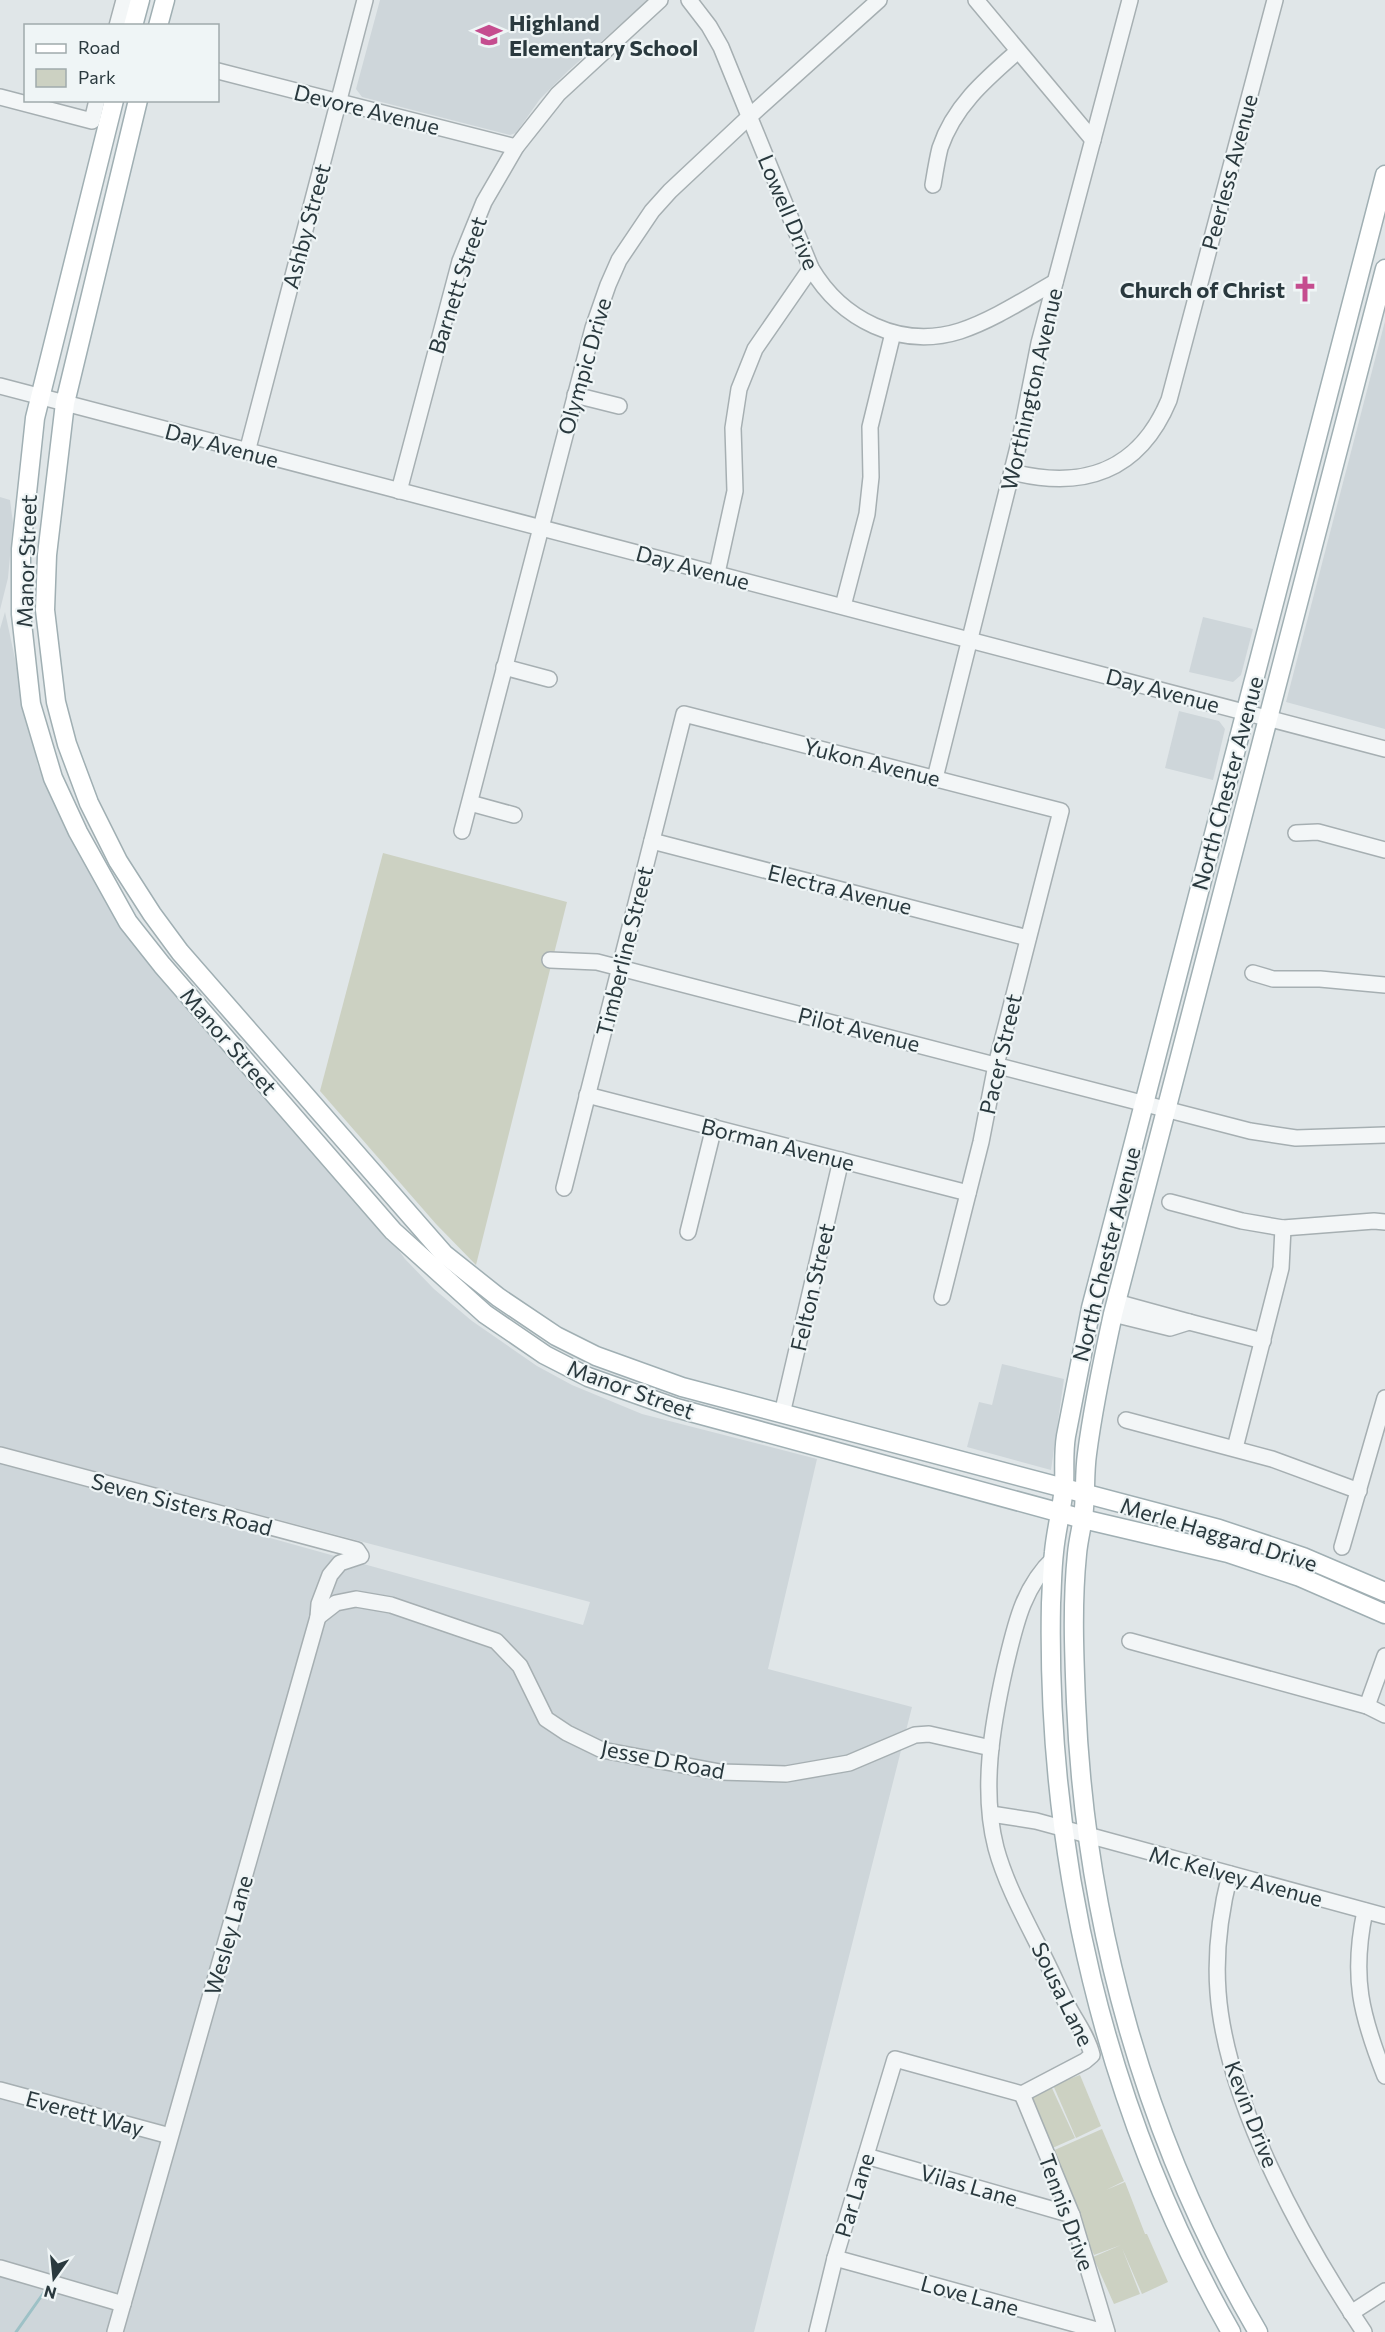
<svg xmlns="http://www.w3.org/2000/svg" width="1385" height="2332" font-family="Commissioner,sans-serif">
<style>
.built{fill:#ced6da}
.green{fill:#ccd1c2}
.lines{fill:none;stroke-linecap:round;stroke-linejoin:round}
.stream{stroke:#9dc1c6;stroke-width:3}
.minor-casing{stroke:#a6afb2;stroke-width:18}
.major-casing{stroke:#a0afb3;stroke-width:21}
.minor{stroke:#f3f6f7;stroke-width:15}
.major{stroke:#fff;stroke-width:18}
.labels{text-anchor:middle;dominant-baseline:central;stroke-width:4.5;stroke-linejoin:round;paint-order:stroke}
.poi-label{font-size:22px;font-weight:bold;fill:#2a393e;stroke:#eff5f6;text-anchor:start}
.street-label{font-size:22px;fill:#2a393e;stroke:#eff5f6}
</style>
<rect width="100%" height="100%" fill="#e0e6e8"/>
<g class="built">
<polygon points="380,0 648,0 568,71 540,99 516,133 510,135 362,97 356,89"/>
<polygon points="1385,321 1385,729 1286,702"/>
<polygon points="0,497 10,500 13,523 8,578 0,610"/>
<polygon points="5,612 38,766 125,926 277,1081 405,1259 434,1289 472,1321 537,1366 572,1385 642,1414 817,1459 768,1669 912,1707 754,2332 0,2332 0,1463 583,1625 590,1602 0,1446 0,629"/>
<polygon points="1203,617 1253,629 1241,675 1233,682 1189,672"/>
<polygon points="1179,711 1219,721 1225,729 1213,780 1165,768"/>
<polygon points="1002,1364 1064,1379 1051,1470 967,1447 979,1402 992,1405"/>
</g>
<g class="green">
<polygon points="383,853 567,902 476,1265 436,1224 320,1091"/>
<polygon points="1080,2075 1101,2126 1076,2138 1053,2085"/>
<polygon points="1051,2086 1075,2138 1048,2150 1026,2095"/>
<polygon points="1102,2129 1124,2181 1106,2190 1125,2182 1145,2234 1147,2234 1168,2282 1142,2294 1122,2248 1140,2294 1114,2304 1093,2257 1121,2245 1094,2255 1050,2152"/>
</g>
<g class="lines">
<polyline class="stream" points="16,2332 45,2291"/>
<g class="minor-casing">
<g id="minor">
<path d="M689,0l20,26 12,21 90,221c30,51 89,82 149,63 33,-11 65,-32 95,-49"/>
<polyline points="976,0 1093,140"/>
<polyline points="117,26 124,0"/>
<polyline points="218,71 516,147"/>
<polyline points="0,97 92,121 97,100"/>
<path d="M933,185c2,-12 4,-25 7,-37 14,-42 46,-69 78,-97"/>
<polyline points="0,386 1385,749"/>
<polyline points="575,395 619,406"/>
<polyline points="247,452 365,0"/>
<path d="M1012,472c71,18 127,0 157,-72l106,-400"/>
<polyline points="399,491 460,261 484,202 516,147 558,94 660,0"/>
<polyline points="717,573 735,491 733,428 739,389 755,349 811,268"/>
<polyline points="843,606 867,514 871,477 870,427 893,333"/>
<polyline points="504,667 549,679"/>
<polyline points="935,778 1020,439 1039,343 1130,0"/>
<polyline points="470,803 514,815"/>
<polyline points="462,831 593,328 608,285 619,260 652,211 670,191 750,116 879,0"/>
<polyline points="1296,833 1318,832 1385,850"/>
<polyline points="652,841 1028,938"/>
<polyline points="550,960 597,962 1250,1131 1296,1138 1385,1135"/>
<polyline points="1253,973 1273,979 1320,979 1385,985"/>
<polyline points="587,1095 968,1193"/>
<polyline points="564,1188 684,714 1061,811 996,1065 981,1142 942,1297"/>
<polyline points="1170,1202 1242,1221 1283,1228 1374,1221 1385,1222"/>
<polyline points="688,1232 714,1127"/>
<polyline points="1113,1314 1170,1328 1189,1322 1116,1302"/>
<polyline points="1189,1322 1263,1341"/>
<polyline points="782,1414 841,1160"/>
<polyline points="1126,1420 1272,1459 1359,1491"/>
<polyline points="1235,1448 1281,1268 1283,1228"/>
<polyline points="0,1455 357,1550 361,1556 340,1563 330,1575 319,1604 318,1617 115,2332"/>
<polyline points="1342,1547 1385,1398"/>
<polyline points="318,1617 336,1603 356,1599 391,1605 496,1641 520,1666 546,1719 567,1733 602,1750 720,1772 786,1774 849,1763 915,1735 929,1734 991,1748"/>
<polyline points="1130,1641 1367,1706 1385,1715"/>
<polyline points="1367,1706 1385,1656"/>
<polyline points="991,1814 1036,1821 1385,1916"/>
<path d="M1230,1874c-10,39 -15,78 -12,118 8,110 85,249 146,340"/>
<path d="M1365,1911c-14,66 -4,104 20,165"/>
<polyline points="0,2090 170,2136"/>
<polyline points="1022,2094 1072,2215 1107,2332"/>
<polyline points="866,2156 1072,2215"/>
<polyline points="835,2258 1104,2332"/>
<polyline points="0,2268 123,2304"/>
<polyline points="1351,2313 1385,2291"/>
<path d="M817,2332l18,-74 60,-199 127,35 63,-33 7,-6c-4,-18 -16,-33 -24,-49 -7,-12 -12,-25 -18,-37 -18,-38 -43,-80 -54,-121 -15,-58 -4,-122 9,-180 10,-41 17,-80 49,-110"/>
</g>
</g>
<g class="major-casing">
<g id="major">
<polyline points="133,26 140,0"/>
<polyline points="158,26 165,0"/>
<polyline points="114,100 35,418 21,549 21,614 31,704 53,778 78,832 128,922 162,965 393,1231 485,1314 545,1355 588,1377 676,1408 1083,1519 1228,1553 1300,1577 1385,1614"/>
<polyline points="138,100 65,403 47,555 45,610 56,702 67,744 89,803 118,861 152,914 180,952 444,1254 498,1297 556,1336 596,1356 682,1387 1219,1529 1303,1557 1385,1592"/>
<path d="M1231,2332c-126,-221 -185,-475 -180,-729 1,-17 1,-34 3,-51 2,-22 8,-43 10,-65 1,-17 -1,-33 2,-51l25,-128 294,-1133"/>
<path d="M1258,2332c-112,-191 -173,-408 -182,-630 -2,-49 -4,-99 1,-148 1,-12 4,-24 6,-36 3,-21 1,-43 4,-64 6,-47 16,-94 26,-140l272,-1045"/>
</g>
</g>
<use href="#minor" class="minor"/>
<use href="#major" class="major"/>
</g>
<defs>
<g id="school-bare" transform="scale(2.07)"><path d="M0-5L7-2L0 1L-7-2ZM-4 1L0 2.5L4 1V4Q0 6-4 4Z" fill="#c54d8f" stroke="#eff5f6" stroke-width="2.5" paint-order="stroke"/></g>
<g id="church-bare" transform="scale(2.07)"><path d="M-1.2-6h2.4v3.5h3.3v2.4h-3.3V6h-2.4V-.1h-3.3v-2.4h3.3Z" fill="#c54d8f" stroke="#eff5f6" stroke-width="2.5" paint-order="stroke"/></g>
</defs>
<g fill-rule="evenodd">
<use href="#school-bare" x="489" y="35"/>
<use href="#church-bare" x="1305" y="289"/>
</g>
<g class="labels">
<g class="poi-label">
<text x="509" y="22">Highland<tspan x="509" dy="25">Elementary School</tspan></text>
<text x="1285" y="289" text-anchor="end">Church of Christ</text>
</g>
<g class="street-label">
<text transform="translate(367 109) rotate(14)">Devore Avenue</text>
<text transform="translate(1229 172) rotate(-75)">Peerless Avenue</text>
<text transform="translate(789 212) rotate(67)">Lowell Drive</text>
<text transform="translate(306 226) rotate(-75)">Ashby Street</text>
<text transform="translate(457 285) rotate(-72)">Barnett Street</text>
<text transform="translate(584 366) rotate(-74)">Olympic Drive</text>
<text transform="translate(1031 389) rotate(-77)">Worthington Avenue</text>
<text transform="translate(222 445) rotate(15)">Day Avenue</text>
<text transform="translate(26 561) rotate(-88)">Manor Street</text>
<text transform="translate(693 567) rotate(15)">Day Avenue</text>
<text transform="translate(1163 690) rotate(15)">Day Avenue</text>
<text transform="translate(872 762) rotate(14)">Yukon Avenue</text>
<text transform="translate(1227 783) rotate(-75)">North Chester Avenue</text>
<text transform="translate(840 889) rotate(14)">Electra Avenue</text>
<text transform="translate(624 951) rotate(-76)">Timberline Street</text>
<text transform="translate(859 1029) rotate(14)">Pilot Avenue</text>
<text transform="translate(229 1041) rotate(49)">Manor Street</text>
<text transform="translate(1000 1054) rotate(-77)">Pacer Street</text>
<text transform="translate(778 1144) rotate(14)">Borman Avenue</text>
<text transform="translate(1106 1254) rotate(-76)">North Chester Avenue</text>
<text transform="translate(812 1287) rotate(-77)">Felton Street</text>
<text transform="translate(631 1389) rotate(20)">Manor Street</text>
<text transform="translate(182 1504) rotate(15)">Seven Sisters Road</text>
<text transform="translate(1219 1534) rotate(17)">Merle Haggard Drive</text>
<text transform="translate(663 1759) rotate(11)">Jesse D Road</text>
<text transform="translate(1236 1876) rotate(15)">Mc Kelvey Avenue</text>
<text transform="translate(228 1935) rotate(-74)">Wesley Lane</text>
<text transform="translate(1063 1994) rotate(64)">Sousa Lane</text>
<text transform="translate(85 2113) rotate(15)">Everett Way</text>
<text transform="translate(1252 2114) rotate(69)">Kevin Drive</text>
<text transform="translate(969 2185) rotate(16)">Vilas Lane</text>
<text transform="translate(854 2195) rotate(-73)">Par Lane</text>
<text transform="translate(1067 2212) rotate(70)">Tennis Drive</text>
<text transform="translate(970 2295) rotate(15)">Love Lane</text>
</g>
</g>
<rect x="24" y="24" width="195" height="78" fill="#eff5f6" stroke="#a0aaac" stroke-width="1.5"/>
<rect x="36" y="44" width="30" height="9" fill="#ffffff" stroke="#a0aaac" stroke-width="1.5"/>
<text x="78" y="54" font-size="18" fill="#2a393e">Road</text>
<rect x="36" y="69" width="30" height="18" fill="#ccd1c2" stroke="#a0aaac" stroke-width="1.5"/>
<text x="78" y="84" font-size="18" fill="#2a393e">Park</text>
<g transform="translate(54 2278) rotate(195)" stroke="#eff5f6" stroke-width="4.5" paint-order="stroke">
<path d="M0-4.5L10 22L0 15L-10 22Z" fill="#2a393e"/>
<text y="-9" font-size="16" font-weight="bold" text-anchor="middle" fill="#2a393e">N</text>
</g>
</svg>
